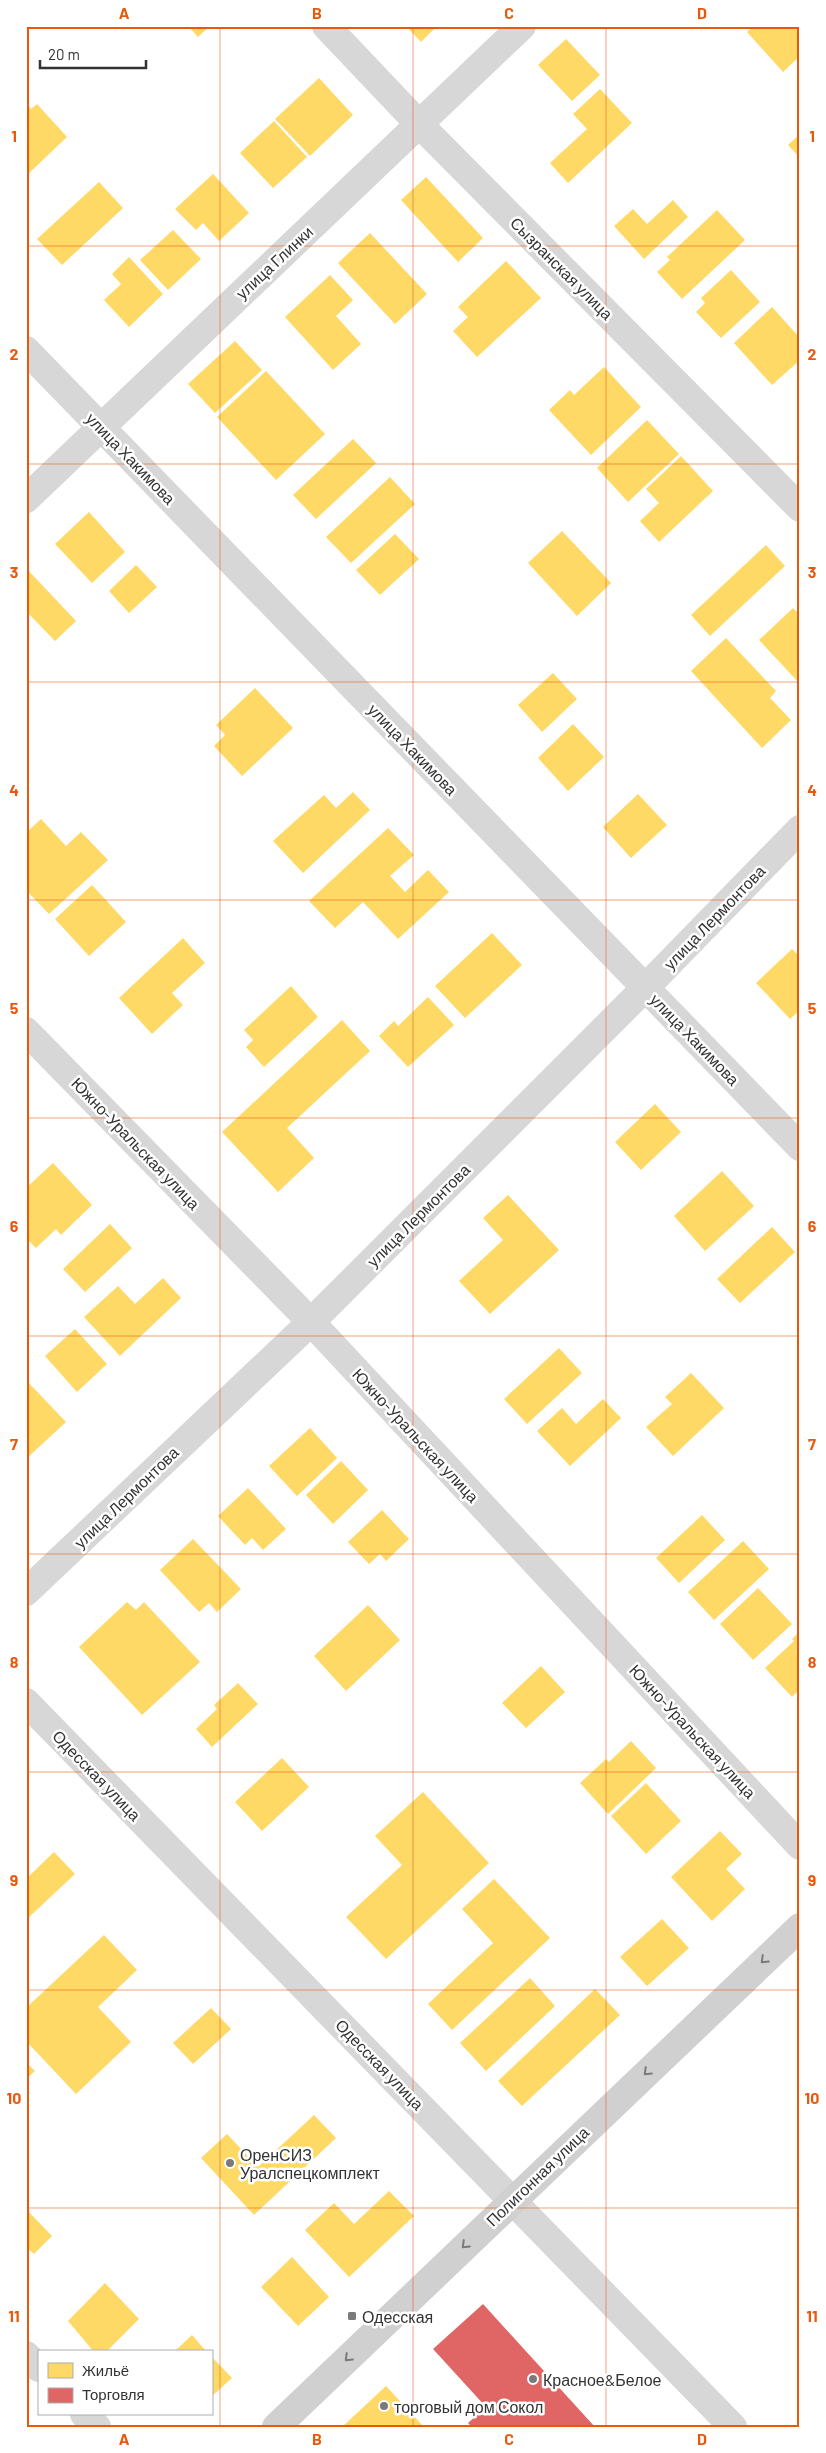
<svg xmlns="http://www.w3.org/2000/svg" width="826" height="2453" font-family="Barlow,sans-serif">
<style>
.homes{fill:#ffd966}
.shops{fill:#e06666}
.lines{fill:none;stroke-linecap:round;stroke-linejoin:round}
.minor{stroke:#d7d7d7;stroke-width:28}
.tertiary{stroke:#d7d7d7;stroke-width:28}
.secondary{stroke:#d0d0d0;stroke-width:28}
.oneway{stroke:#7a7a7a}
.grid{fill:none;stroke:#e8590c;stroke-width:1;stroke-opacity:0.55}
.poi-dot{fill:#7a7a7a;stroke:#fff;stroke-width:2}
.labels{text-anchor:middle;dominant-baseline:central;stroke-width:5;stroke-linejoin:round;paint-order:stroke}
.street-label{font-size:16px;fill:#333;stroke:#fff}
.poi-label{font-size:16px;fill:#333;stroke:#fff;text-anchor:start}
.neatline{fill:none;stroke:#e8590c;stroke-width:2}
.grid-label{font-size:16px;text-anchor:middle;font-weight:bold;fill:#e8590c}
</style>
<rect width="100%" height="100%" fill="#fff"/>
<g class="homes">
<polygon points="188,26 210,26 198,37"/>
<polygon points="406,26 437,26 421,42"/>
<polygon points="754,26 800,26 800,56 783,72 747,32"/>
<polygon points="566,39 600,75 572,101 538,65"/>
<polygon points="319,78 353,115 310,156 275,119"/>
<polygon points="600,89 632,123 568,183 550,163 587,129 573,114"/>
<polygon points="26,103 31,109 37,104 67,137 26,176"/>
<polygon points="274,121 307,157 273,188 240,153"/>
<polygon points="800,134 800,158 788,145"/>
<polygon points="213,174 249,213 219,241 203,223 196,230 175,209"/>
<polygon points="426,177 483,238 458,262 401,200"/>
<polygon points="99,182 123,208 62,265 37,239"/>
<polygon points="673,200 688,217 644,259 614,226 633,209 647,224"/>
<polygon points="717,210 745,240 682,299 657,272 670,260 667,257"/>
<polygon points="173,230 201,259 168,290 140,260"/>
<polygon points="370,233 427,294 395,324 338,263"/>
<polygon points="129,257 163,294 129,327 104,300 121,284 112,274"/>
<polygon points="506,261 541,298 477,357 453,331 468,317 458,307"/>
<polygon points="731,270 760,302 721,338 696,312 705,303 701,298"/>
<polygon points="330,275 353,300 336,316 361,344 333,370 285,317"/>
<polygon points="772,307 800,338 800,360 772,385 734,343"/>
<polygon points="235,341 262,370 215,413 188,384"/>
<polygon points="604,367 641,407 591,455 549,410 570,390 574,395"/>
<polygon points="266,371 325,434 276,480 217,417"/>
<polygon points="647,420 679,454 628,502 597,468"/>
<polygon points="353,439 376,463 316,519 293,495"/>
<polygon points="681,456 713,491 659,542 640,521 659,503 646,489"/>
<polygon points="390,477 415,504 351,563 326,537"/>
<polygon points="89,512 125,552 92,583 55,544"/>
<polygon points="562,531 611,583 577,616 528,563"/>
<polygon points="395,534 419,559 380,595 356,570"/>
<polygon points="766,545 785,566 710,636 691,615"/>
<polygon points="136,565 157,587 129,613 109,591"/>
<polygon points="26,568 76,621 55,641 26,611"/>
<polygon points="793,608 800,615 800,684 759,640"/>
<polygon points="726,638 776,691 770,698 791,720 762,748 691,671"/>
<polygon points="553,673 577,699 542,732 518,705"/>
<polygon points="255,688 293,728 242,776 214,746 225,735 216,725"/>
<polygon points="573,724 604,757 568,791 538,758"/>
<polygon points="353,792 370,810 303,873 273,841 324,795 336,808"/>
<polygon points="638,794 667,825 631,858 603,827"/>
<polygon points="41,819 66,846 81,832 108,860 49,914 26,890 26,833"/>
<polygon points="388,828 414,855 390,876 405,892 428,870 449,892 398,939 363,902 335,928 309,901"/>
<polygon points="92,885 126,922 89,956 55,919"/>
<polygon points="492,933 522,965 465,1018 435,986"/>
<polygon points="183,938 205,963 172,993 183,1005 152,1034 119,998"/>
<polygon points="792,949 800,957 800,1010 790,1019 756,983"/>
<polygon points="291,986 318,1017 264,1067 246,1047 253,1040 244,1030"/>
<polygon points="428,997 454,1025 408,1067 379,1036 394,1021 398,1026"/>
<polygon points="342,1020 370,1051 287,1128 314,1158 278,1192 222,1132"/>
<polygon points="655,1104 681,1132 641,1170 615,1142"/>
<polygon points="53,1163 92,1205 61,1235 56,1229 36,1248 26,1238 26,1188"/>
<polygon points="722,1171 754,1206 705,1251 674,1216"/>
<polygon points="508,1195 559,1250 490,1314 459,1281 503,1240 483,1218"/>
<polygon points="110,1224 132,1248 85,1292 63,1269"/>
<polygon points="772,1227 795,1252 740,1303 717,1279"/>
<polygon points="163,1278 181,1298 120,1356 84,1317 118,1286 135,1304"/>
<polygon points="75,1329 107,1364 77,1392 45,1356"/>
<polygon points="559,1348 582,1373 527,1424 504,1399"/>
<polygon points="691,1373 724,1408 673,1456 646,1427 672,1404 665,1397"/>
<polygon points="26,1380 66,1422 26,1459"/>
<polygon points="603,1399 621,1418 570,1466 537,1431 562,1408 576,1424"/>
<polygon points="310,1428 337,1458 297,1496 269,1466"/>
<polygon points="341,1461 368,1490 333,1524 306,1495"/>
<polygon points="248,1488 286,1529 263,1550 252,1538 245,1545 218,1516"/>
<polygon points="382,1510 409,1539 386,1561 380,1554 369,1564 348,1542"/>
<polygon points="702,1515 725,1540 679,1583 656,1558"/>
<polygon points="193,1539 241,1589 217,1612 209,1603 199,1612 160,1570"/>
<polygon points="743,1541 769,1569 714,1620 688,1592"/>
<polygon points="758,1588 792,1624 753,1660 720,1624"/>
<polygon points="127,1602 136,1610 144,1602 200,1662 142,1715 79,1647"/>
<polygon points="368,1605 400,1640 346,1691 314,1656"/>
<polygon points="800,1631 800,1689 792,1697 765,1668 794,1641 792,1639"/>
<polygon points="541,1666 565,1692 526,1728 502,1703"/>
<polygon points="238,1683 258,1704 212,1747 196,1729 217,1709 214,1705"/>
<polygon points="631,1741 656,1768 608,1814 580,1783 606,1759 609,1762"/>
<polygon points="282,1758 309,1787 262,1831 235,1802"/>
<polygon points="646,1783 681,1821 646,1854 611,1816"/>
<polygon points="423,1792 489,1863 386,1959 346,1917 402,1865 375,1836"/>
<polygon points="720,1831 742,1854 726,1869 745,1889 712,1921 671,1877"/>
<polygon points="54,1852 75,1874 26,1920 26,1879"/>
<polygon points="494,1879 550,1938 452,2030 428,2004 493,1943 462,1909"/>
<polygon points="662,1919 689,1948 647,1986 620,1957"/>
<polygon points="104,1935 137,1970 98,2007 131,2042 76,2094 26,2041 26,2008"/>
<polygon points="530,1978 555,2006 486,2071 460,2043"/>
<polygon points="595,1989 620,2015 522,2106 498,2081"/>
<polygon points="211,2008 231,2029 193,2064 173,2043"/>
<polygon points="26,2062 35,2071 26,2079"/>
<polygon points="314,2115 336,2138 254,2215 201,2158 227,2134 258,2167"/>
<polygon points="389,2191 414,2216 349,2277 305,2230 334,2203 354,2224"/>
<polygon points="26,2209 52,2236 34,2254 26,2247"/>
<polygon points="292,2257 329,2297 298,2326 261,2287"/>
<polygon points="105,2283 139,2319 106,2352 94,2352 68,2321"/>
<polygon points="192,2335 207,2352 174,2352"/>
<polygon points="211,2356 232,2378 211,2397"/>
<polygon points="386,2386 424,2427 342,2427"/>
</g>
<polygon class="shops" points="483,2304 595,2427 472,2427 468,2423 486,2407 433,2349"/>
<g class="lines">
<g class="minor">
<polyline points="326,26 419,124 800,508"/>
<polyline points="26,350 800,1147"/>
<polyline points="26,499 522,26"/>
<polyline points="26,1031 311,1322 800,1846"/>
<polyline points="26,1592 311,1322 645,988 800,829"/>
<polyline points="26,2355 39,2368"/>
<polyline points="84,2414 97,2427"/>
</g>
<polyline class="tertiary" points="26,1702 733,2427"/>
<polyline class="secondary" points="276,2427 800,1927"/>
</g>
<defs><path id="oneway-chevron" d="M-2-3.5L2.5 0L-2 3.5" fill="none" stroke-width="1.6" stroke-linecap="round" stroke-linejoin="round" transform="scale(1.25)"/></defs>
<g class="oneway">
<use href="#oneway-chevron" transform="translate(764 1960) rotate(136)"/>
<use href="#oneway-chevron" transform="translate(647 2072) rotate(136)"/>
<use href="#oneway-chevron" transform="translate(465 2245) rotate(136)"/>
<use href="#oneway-chevron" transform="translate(348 2358) rotate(136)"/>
</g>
<path class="grid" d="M220,26v2401M413,26v2401M606,26v2401M26,246h774M26,464h774M26,682h774M26,900h774M26,1118h774M26,1336h774M26,1554h774M26,1772h774M26,1990h774M26,2208h774"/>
<g class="poi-dot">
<circle cx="230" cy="2163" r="5"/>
<rect x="347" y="2311" width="10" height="10" rx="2.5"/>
<circle cx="533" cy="2379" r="5"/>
<circle cx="384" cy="2406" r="5"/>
</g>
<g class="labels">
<g class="street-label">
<text transform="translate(274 262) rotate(-43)">улица Глинки</text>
<text transform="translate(562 268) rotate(45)">Сызранская улица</text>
<text transform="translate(131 458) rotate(46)">улица Хакимова</text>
<text transform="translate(413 749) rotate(46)">улица Хакимова</text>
<text transform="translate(714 917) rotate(-46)">улица Лермонтова</text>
<text transform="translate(695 1039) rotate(46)">улица Хакимова</text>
<text transform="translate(136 1143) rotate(46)">Южно-Уральская улица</text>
<text transform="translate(418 1215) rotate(-45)">улица Лермонтова</text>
<text transform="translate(416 1435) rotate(47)">Южно-Уральская улица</text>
<text transform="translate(126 1497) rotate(-44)">улица Лермонтова</text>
<text transform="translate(693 1731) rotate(47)">Южно-Уральская улица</text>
<text transform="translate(97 1775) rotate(46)">Одесская улица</text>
<text transform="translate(380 2064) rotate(46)">Одесская улица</text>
<text transform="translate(537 2176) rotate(-44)">Полигонная улица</text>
</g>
<g class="poi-label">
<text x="240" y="2154">ОренСИЗ<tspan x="240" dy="18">Уралспецкомплект</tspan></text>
<text x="362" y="2316">Одесская</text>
<text x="543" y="2379">Красное&amp;Белое</text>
<text x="394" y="2406">торговый дом Сокол</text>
</g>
</g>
<rect width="826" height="2453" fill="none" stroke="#ffffff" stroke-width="55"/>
<rect x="38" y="2350" width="175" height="65" fill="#ffffff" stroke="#adadad"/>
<rect x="48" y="2363" width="25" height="15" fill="#ffd966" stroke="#adadad"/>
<text x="82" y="2376" font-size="15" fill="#333333">Жильё</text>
<rect x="48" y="2388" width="25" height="15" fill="#e06666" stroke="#adadad"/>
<text x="82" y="2400" font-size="15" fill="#333333">Торговля</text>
<path d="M40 60v8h106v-8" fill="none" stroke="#333333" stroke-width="2.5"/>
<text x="48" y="60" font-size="15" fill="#333333" stroke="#ffffff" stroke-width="4" paint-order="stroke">20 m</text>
<rect x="28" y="28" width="770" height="2398" class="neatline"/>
<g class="grid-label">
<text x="124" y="19">A</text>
<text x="317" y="19">B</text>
<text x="509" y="19">C</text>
<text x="702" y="19">D</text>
<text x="14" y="142">1</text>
<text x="812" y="142">1</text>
<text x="14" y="360">2</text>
<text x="812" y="360">2</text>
<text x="14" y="578">3</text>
<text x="812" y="578">3</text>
<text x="14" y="796">4</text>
<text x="812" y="796">4</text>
<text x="14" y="1014">5</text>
<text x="812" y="1014">5</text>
<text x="14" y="1232">6</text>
<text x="812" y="1232">6</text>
<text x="14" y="1450">7</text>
<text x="812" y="1450">7</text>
<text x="14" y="1668">8</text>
<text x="812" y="1668">8</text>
<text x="14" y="1886">9</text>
<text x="812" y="1886">9</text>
<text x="14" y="2104">10</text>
<text x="812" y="2104">10</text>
<text x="14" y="2322">11</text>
<text x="812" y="2322">11</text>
<text x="124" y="2445">A</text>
<text x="317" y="2445">B</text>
<text x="509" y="2445">C</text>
<text x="702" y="2445">D</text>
</g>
</svg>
